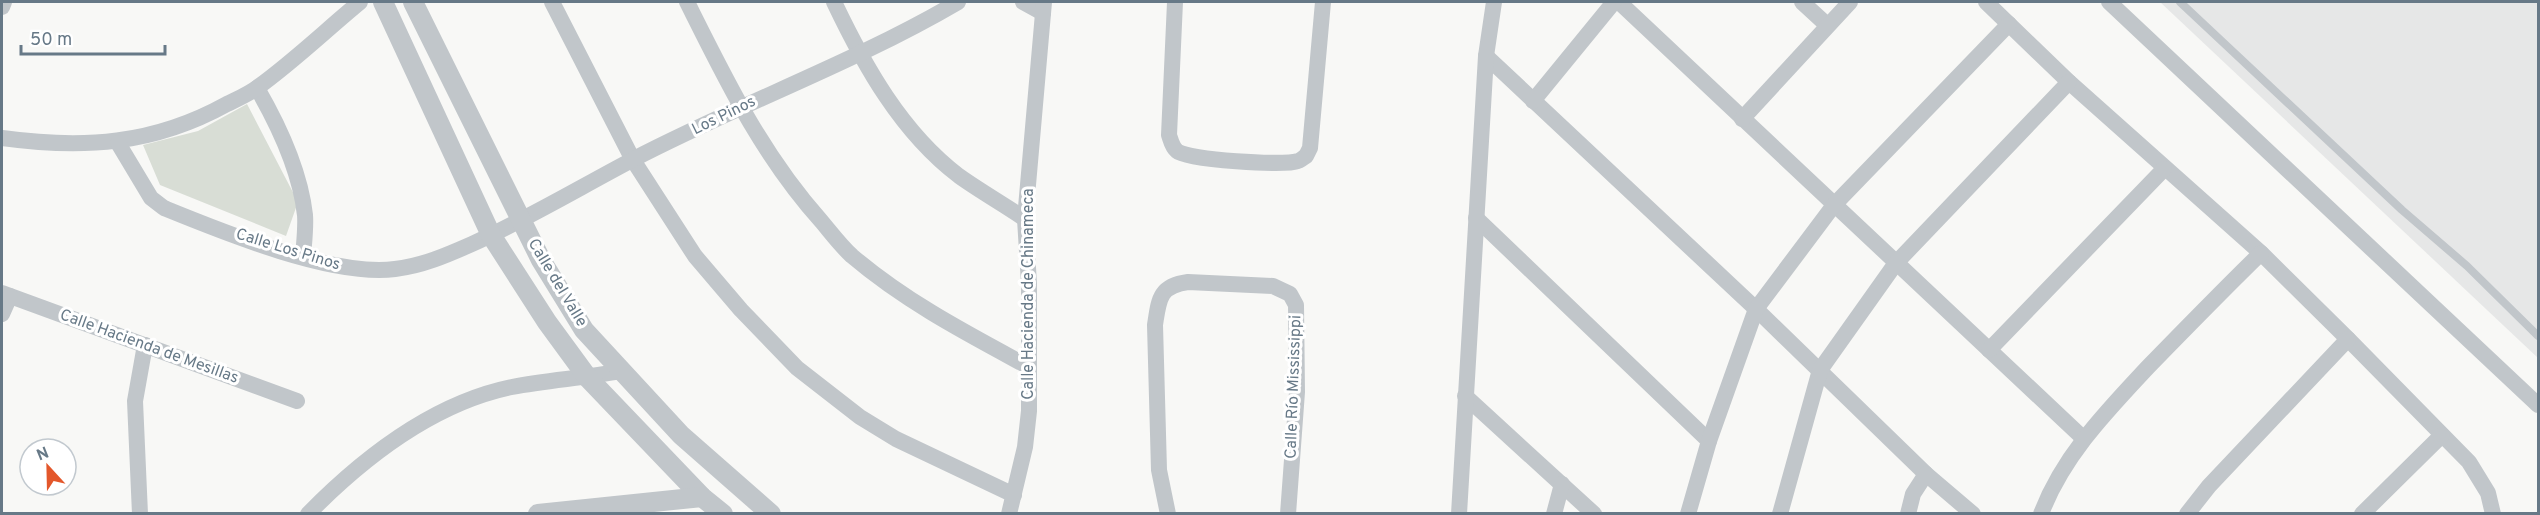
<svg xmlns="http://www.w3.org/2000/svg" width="2540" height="515" font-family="Overpass,sans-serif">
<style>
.built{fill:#e6e7e7}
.green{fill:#d8ddd5}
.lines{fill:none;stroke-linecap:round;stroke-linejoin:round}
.service{stroke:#c1c6ca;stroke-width:8}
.minor{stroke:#c1c6ca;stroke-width:16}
.tertiary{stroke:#c1c6ca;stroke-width:20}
.labels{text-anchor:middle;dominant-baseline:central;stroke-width:6;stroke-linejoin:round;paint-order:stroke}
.street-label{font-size:16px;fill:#677987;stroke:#fff}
</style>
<rect width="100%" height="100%" fill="#f8f8f6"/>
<polygon class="built" points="2160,2 2538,2 2538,358 2384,213"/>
<polygon class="green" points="247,104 298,202 286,236 160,185 143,145 198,131"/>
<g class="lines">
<polyline class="service" points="2180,2 2402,210 2467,266 2538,336"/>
<g class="minor">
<polyline points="552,2 633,160 695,256 741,310 797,368 860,417 896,439 1014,495"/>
<path d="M687,2c40,80 75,153 135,220 10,12 19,24 30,34 54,46 116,78 177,111"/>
<path d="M834,2c30,63 67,130 125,174 21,15 44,28 66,43"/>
<polyline points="1023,2 1043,13"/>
<path d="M1175,2l-6,133c2,6 3,12 8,16 10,9 108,15 121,10 2,0 6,-4 8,-5l4,-8 13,-146"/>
<polyline points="1619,2 2083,438"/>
<polyline points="1802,2 1827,25"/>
<polyline points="1986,2 2069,82 2261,253 2348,339 2469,462 2488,493 2493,514"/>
<polyline points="2109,2 2538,405"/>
<polyline points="2,7 4,2"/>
<polyline points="1486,56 1756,309 1926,474 1973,514"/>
<path d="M257,88c22,38 43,82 48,127 1,13 -1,28 -2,42"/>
<polyline points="1533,101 1614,2"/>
<polyline points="1742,119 1850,2"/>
<path d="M2,138c81,11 151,7 225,-34 10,-5 22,-10 31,-17 36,-26 68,-57 102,-85"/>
<path d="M118,143l33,55 13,10c59,24 168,69 231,61 27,-3 52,-14 77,-25 55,-25 107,-56 160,-84 107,-56 222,-97 326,-158"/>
<polyline points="1476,218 1709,441"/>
<polyline points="2,293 297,401"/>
<polyline points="2,314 10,296"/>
<polyline points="1989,350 2164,169"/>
<polyline points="1465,396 1594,514"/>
<polyline points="140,514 135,401 145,345"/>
<path d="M308,514c55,-56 126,-111 204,-127 36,-7 73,-9 109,-16"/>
<polyline points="1009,514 1025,447 1029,411 1029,284 1025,219 1044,2"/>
<path d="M1168,514l-9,-44 -4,-145c4,-26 4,-39 33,-43l85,4 17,8 6,11 1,87 -9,122"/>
<polyline points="1459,514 1486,56 1494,2"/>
<polyline points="1554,514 1562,484"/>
<polyline points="1688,514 1709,441 1756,309 1834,205 2009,24"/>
<polyline points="1780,514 1820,370 1896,263 2069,82"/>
<polyline points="1908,514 1913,494 1926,474"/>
<path d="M2041,514c22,-58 65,-102 107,-147 37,-38 74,-76 113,-114"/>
<polyline points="2187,514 2209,486 2348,339"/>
<polyline points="2362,514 2442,435"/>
</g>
<g class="tertiary">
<polyline points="383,2 491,235 547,322 588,378 702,497 723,514"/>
<polyline points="413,2 541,260 584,330 681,435 771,514"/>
<polyline points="538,514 702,497"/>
</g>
</g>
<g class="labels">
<g class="street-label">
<text transform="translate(724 116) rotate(-26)">Los Pinos</text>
<text transform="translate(288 250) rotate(17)">Calle Los Pinos</text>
<text transform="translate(557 283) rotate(59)">Calle del Valle</text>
<text transform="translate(1029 294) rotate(-90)">Calle Hacienda de Chinameca</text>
<text transform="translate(149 347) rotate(20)">Calle Hacienda de Mesillas</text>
<text transform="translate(1294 387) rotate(-88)">Calle Río Mississippi</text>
</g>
</g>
<rect width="2540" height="515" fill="none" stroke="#677987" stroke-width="6"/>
<g transform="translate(48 467) rotate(338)"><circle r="28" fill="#ffffff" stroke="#c2c9cf" stroke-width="1.5"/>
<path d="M0-4.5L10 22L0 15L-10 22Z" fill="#e3572b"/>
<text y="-9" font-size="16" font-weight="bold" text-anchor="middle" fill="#677987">N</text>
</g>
<path d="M21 45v9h144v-9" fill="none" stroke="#677987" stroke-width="3"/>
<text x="30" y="45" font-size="18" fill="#677987" stroke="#ffffff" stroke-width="4.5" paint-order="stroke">50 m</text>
</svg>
